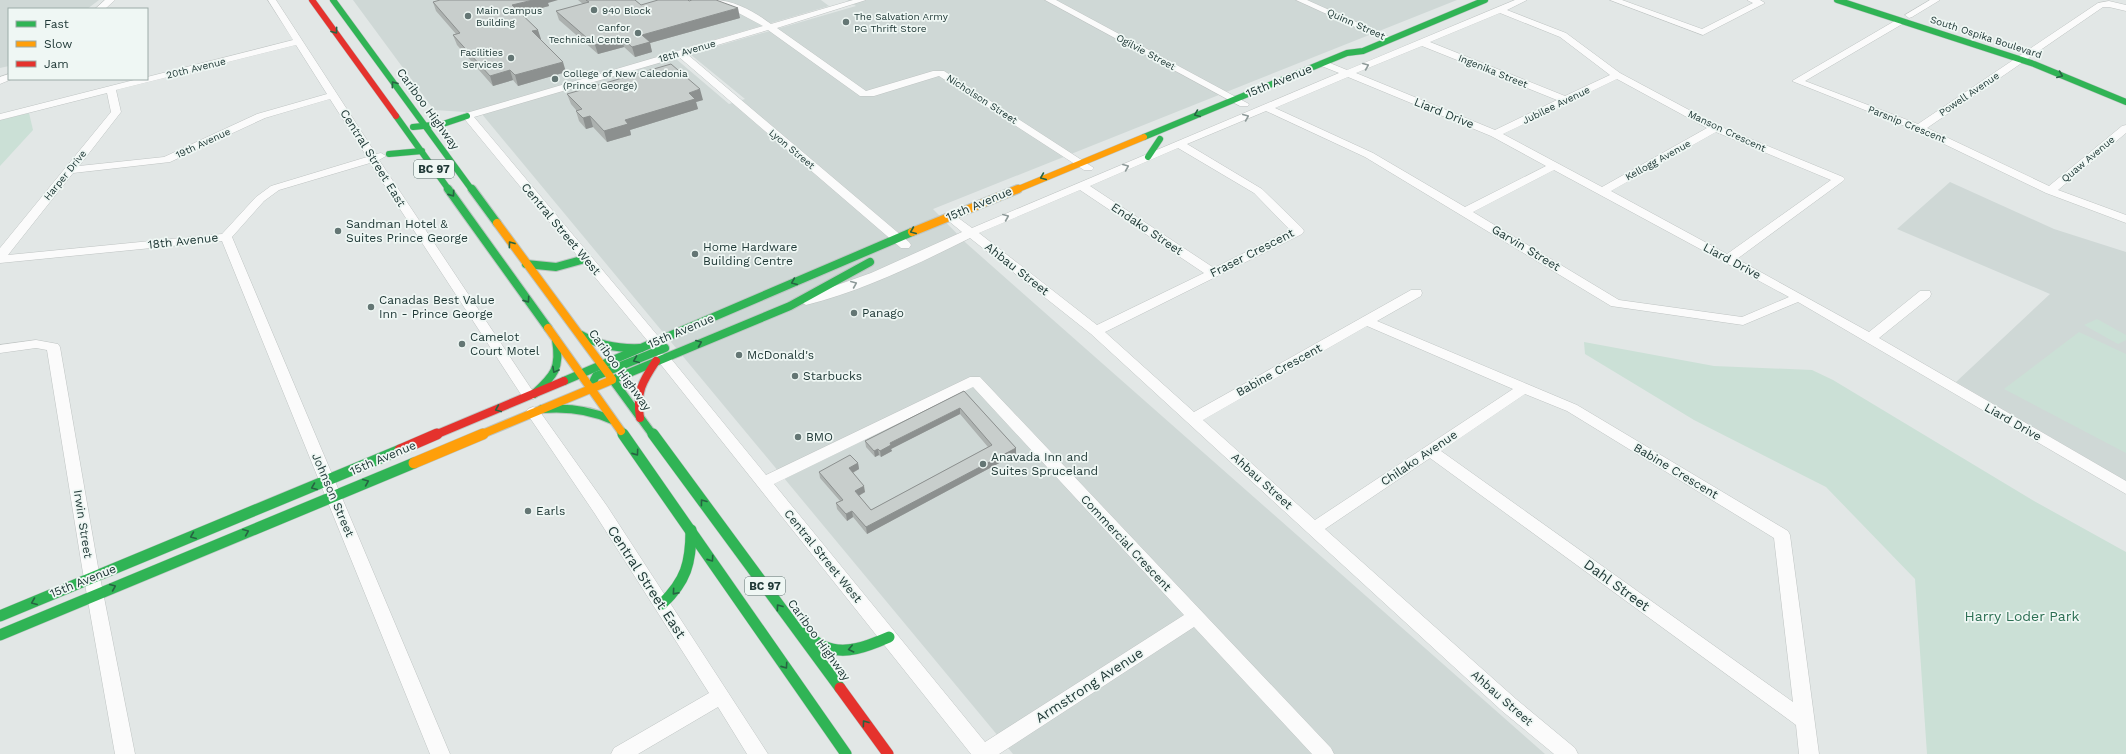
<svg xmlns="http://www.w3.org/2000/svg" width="2126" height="754" font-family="'Work Sans',sans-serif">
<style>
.built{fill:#cfd8d6}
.green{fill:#cbe0d6}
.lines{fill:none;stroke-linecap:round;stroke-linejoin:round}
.street-casing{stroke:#bfc4c3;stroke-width:1}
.fast-far2-casing{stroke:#bdc5c3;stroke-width:7}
.fast-far1-casing{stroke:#bdc5c3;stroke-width:10}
.fast-casing{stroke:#bdc5c3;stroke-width:12}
.slow-far2-casing{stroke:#bdc5c3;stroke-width:7}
.slow-far1-casing{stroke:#bdc5c3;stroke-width:10}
.slow-casing{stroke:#bdc5c3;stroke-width:12}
.jam-far2-casing{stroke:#bdc5c3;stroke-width:7}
.jam-far1-casing{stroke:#bdc5c3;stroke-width:10}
.jam-casing{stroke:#bdc5c3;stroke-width:12}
.street{fill:#fbfbfb;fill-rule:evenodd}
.fast-far2{stroke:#30b455;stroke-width:6}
.fast-far1{stroke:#30b455;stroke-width:8}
.fast{stroke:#30b455;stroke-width:11}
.slow-far2{stroke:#ff9f0a;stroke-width:6}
.slow-far1{stroke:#ff9f0a;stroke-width:8}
.slow{stroke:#ff9f0a;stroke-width:11}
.jam-far2{stroke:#e5322d;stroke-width:6}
.jam-far1{stroke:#e5322d;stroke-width:8}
.jam{stroke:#e5322d;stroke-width:11}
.wall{fill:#acb1af}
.shaded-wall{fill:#8c908f}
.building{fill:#c8cecc;stroke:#8c908f}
.oneway{stroke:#266442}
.oneway2{stroke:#8e9a99}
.poi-dot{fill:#647674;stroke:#eff7f4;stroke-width:1.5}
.labels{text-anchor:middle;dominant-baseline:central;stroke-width:3.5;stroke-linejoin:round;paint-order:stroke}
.far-poi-label{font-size:10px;fill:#203937;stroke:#eff7f4;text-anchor:start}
.far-street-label{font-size:10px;fill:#203937;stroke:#eff7f4}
.shield{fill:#eff7f4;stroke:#5e7270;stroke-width:1}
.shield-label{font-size:11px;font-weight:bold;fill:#203937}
.street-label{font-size:12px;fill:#203937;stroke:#eff7f4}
.poi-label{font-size:12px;fill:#203937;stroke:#eff7f4;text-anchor:start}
.near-street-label{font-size:14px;fill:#203937;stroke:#eff7f4}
.near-park-label{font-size:14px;fill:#2c6f53;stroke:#eff7f4}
</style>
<rect width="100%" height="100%" fill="#e2e7e6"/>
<g class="built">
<polygon points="0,0 99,0 87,9 9,9 9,66 0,68"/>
<polygon points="353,0 821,0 829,6 669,53 729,104 745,99 690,54 856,6 847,0 1457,0 933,209 966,243 1545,754 1013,754 481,113 434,110"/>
<polygon points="1950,182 2054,229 2126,252 2126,481 1956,382 2050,294 1897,229"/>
</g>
<g class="green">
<polygon points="29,113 33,130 0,166 0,120"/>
<polygon points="2097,319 2126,335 2126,340 2118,344 2084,325"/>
<polygon points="2079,332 2126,354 2126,453 2004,389"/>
<polygon points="1584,342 1714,366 1812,370 1833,380 2034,501 2126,552 2126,754 1927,754 1915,579 1826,487 1694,420 1585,354"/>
</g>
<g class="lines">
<g class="street-casing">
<g id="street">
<polygon points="105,0 115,0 105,9 95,9"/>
<path d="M268,0h8l100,154 5,-1 5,3 -7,4 157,236 -2,3h-10l-154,-236 -91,27 -15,11 -32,36 218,517h-20l-208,-513 -222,22v-15l111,-136 -4,-19 -107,27v-6l138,-35h9v-2l146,-37zM296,45l31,49 -70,20 -93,43 -85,9 42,-54 -5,-22zM330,99l37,58 -96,29 -15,11 -34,37 -214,21 65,-82 97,-11 95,-44z"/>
<path d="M714,0c20,0 41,12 57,24l82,-24h13l-89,28 89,63 67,-20h11l150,97 -2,2h-8l-145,-94 -65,20h-14l-92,-66 -81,24 222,188 2,3 -2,3h-8l-222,-191 -205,60 189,225 -2,3h-10l-189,-229 1,-2 300,-88z"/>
<polygon points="1045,0 1056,0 1249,104 1248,106 1240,106"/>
<polygon points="1296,0 1307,0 1394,39 1389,42 1386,41"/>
<path d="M1515,0h12l-20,10 59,23 54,40 99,53 124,51 2,2 -2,2 -106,78 132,73 51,-41h10l1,3 -1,3 -51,41 247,143v13l-328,-192 -55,23 -132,-19 -246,-149 -99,-46 -79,33 75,45 40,39 2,3 -2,3 -197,98 89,80 217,-122h10l1,3 -1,3 -44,25 200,84 211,126 2,4 29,219h-20l-3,-29 -366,-267 -105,71 191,170 59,49 3,6h-24l-52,-43 -411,-377 -121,-96c-52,26 -108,53 -164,67l-6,-4 1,-3 70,-25 91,-41 -17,-14 -2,-2 2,-2h8l19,14 367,-155 -20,-8v-4h6l22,9zM1500,13l60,24 50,38 -45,21 -135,-54zM1422,46l135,54 -62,30 -139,-57zM1348,77l143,59 55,30 -81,41 -92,-54 -98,-45zM1617,79l90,49 -105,59 -99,-53zM1716,132l115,48 -104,74 -116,-63zM1178,148l76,45 36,37 -76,38 -124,-82zM1554,170l235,127 -47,20 -123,-17 -146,-88zM1080,190l124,83 -107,52 -118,-92zM1367,326l146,63 -198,131 -112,-100zM1525,394l42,17 207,127 19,164 -352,-251z"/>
<polygon points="1610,0 1622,0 1702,29 1753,3 1747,0 1760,0 1765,3 1703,35"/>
<polygon points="1930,0 1940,0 1912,17 1909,18 1905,15"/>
<polygon points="2109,1 2126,5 2126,11 2109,7 2103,7 1927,128 2049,186 2122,126 2126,125 2126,133 2058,190 2126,215 2126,223 2046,193 1915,130 1792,81 1898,19 1904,19 1904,23 1805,81 1918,124 2098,3"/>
<polygon points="9,74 9,79 12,79 0,84 0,77"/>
<polygon points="36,340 58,344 60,347 98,567 135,754 115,754 82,567 47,350 36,348 0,353 0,345"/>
<path d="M663,354l5,1 98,120 204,-98h10l351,371 3,6h-22l-118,-127 -195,127h-28l-313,-393 -2,-3 2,-3zM973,387l211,228 -199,127 -211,-258z"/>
<polygon points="533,407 538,409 607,506 768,754 747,754 718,707 638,754 611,754 614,748 709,693 595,514 528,415 526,412 528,409"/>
</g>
</g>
<g class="fast-far2-casing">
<g id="fast-far2">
<polyline points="333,0 472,190"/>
<polyline points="1837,0 2034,64 2126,102"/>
<polyline points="396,116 449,190"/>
<polyline points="413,127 443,124 467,116"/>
<polyline points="1144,137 1347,53 1363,51 1485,0"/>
<polyline points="389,154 422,151"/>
<polyline points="1148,157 1160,139"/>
</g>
</g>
<g class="fast-far1-casing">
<g id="fast-far1">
<polyline points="448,189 548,328"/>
<polyline points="472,189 497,223"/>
<polyline points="526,264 556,267 585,259"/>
<path d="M581,335c19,11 38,14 60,13"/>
<polyline points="612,379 653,435"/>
<polyline points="594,380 596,376 665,348"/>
<polyline points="612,380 790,306 870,262"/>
<polyline points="564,381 912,232"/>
<path d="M534,394c20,-18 27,-26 22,-54"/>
<path d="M542,409c25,-2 47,0 70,11"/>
<polyline points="621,431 624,435"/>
</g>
</g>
<g class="fast-casing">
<g id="fast">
<polyline points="623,434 846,754"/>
<polyline points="653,434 840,688"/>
<path d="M662,604c24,-23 29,-41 29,-74"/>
<polyline points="0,616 400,450"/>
<path d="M805,633c6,4 11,10 18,13 22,10 45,0 66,-9"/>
<polyline points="0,635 414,463"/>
</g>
</g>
<g class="slow-far2-casing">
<polyline id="slow-far2" points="1016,190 1144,137"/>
</g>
<g class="slow-far1-casing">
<g id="slow-far1">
<polyline points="497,223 612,379"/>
<polyline points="912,232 1018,189"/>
<polyline points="548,328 621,431"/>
<polyline points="480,435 612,380"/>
</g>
</g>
<g class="slow-casing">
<polyline id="slow" points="414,463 483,434"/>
</g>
<g class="jam-far2-casing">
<polyline id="jam-far2" points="312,0 396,116"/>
</g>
<g class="jam-far1-casing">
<g id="jam-far1">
<path d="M640,418c-4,-26 2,-36 16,-57"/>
<polyline points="435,435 564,381"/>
</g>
</g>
<g class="jam-casing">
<g id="jam">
<polyline points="400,450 437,434"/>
<polyline points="840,688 888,754"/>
</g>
</g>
<use href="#street" class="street"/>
<use href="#fast-far2" class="fast-far2"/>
<use href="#fast-far1" class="fast-far1"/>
<use href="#fast" class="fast"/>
<use href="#slow-far2" class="slow-far2"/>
<use href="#slow-far1" class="slow-far1"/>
<use href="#slow" class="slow"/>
<use href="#jam-far2" class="jam-far2"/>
<use href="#jam-far1" class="jam-far1"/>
<use href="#jam" class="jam"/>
</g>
<g class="wall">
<polygon points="578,0 635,0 641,5 689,1 740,18 650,43 652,52 635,57 624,47 598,54 559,20 556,11 583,4"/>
<polygon points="433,2 548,3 549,6 521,13 541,39 540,39 566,72 518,86 513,80 493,86 457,45 453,35 456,34 436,11"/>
<polygon points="567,94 703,100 696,102 698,109 630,130 631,135 607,142 593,127 586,129 579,121 576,111 576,110 571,104"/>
<polygon points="964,391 1016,448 1016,454 867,534 853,517 847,521 837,509 836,503 840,501 820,478 819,472 858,463 859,469 853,473 865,492 859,496 871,510 988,447 960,414 891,449 892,451 881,457 879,455 875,457 866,447 865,441"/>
</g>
<g class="shaded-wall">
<polygon points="533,0 558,0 548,3 549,6 515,15 512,5"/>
<polygon points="738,8 740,18 650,43 652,52 635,57 632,47 642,35"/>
<polygon points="538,30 541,39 535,41 532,31"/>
<polygon points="621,37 624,47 598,54 595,45"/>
<polygon points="563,62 566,72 518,86 515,75"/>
<polygon points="510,70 513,80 493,86 490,76"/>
<polygon points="700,89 703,100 696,102 698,109 630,130 631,135 607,142 604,131 625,120 689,93"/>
<polygon points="590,116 593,127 586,129 583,118"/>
<polygon points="960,408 960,414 891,449 892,451 881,457 880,451 890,443"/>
<polygon points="1016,448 1016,454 867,534 866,527"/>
<polygon points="878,449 879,455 875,457 874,451"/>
<polygon points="858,463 859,469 850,474 849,468"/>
<polygon points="864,486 865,492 856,497 855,491"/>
<polygon points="852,511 853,517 847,521 846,514"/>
</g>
<g class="building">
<polygon points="440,0 533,0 512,5 538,30 532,31 563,62 515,75 510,70 490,76 453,35 460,33 433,2"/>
<polygon points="586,0 635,0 641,5 658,0 688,0 689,1 692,0 716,0 738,8 642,35 650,42 632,47 621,37 595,45 556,11 589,2"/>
<polygon points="671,64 700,89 689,93 695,99 625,120 628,124 604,131 590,116 583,118 576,111 582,109 567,94"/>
<polygon points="964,391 1016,448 866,527 852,511 846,514 836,503 843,500 819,472 850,455 858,463 849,468 864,486 855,491 871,510 992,445 960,408 890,443 891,445 880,451 878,449 874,451 865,441"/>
</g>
<defs><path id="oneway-chevron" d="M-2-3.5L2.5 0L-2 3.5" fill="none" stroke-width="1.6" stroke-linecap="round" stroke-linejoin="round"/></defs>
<g class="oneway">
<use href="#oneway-chevron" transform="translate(335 31) rotate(54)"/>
<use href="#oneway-chevron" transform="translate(2060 75) rotate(22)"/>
<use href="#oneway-chevron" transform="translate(394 84) rotate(-126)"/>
<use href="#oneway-chevron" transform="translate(1197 114) rotate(158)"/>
<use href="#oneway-chevron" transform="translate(1043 177) rotate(157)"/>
<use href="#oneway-chevron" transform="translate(452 194) rotate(55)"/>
<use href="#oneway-chevron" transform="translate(913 231) rotate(157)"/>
<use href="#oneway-chevron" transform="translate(511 244) rotate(-126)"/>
<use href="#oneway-chevron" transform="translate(794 282) rotate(157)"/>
<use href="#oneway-chevron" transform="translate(527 300) rotate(55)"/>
<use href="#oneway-chevron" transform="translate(699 343) rotate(-22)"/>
<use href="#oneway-chevron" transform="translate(636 360) rotate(158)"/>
<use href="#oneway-chevron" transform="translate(555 370) rotate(119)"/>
<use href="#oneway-chevron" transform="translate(498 409) rotate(157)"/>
<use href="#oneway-chevron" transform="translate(636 453) rotate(55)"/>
<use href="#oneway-chevron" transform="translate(366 482) rotate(-23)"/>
<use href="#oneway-chevron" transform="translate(314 487) rotate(158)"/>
<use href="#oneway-chevron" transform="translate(703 502) rotate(-127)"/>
<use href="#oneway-chevron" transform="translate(246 532) rotate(-23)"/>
<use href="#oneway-chevron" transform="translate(193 536) rotate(158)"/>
<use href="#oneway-chevron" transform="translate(711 559) rotate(55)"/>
<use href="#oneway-chevron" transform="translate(113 587) rotate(-23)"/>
<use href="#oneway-chevron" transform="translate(675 592) rotate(131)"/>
<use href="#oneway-chevron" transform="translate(34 602) rotate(158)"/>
<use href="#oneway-chevron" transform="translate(779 607) rotate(-126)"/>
<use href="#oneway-chevron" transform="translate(851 649) rotate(167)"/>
<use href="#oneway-chevron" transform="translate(785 666) rotate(55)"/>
<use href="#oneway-chevron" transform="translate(865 723) rotate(-126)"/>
</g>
<g class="oneway2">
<use href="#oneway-chevron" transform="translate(1366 66) rotate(-23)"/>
<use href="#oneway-chevron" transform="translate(1246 117) rotate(-23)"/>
<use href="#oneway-chevron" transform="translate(1126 167) rotate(-23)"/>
<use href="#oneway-chevron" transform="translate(1006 217) rotate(-23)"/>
<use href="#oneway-chevron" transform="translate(854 284) rotate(-23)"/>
</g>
<g class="poi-dot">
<circle cx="594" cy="10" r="4"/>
<circle cx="468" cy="16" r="4"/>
<circle cx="846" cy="22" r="4"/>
<circle cx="638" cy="33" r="4"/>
<circle cx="511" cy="58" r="4"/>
<circle cx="555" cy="79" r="4"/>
<circle cx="338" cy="231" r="4"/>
<circle cx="695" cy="254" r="4"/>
<circle cx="371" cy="307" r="4"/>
<circle cx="854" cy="313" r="4"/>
<circle cx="462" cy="344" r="4"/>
<circle cx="739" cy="355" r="4"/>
<circle cx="795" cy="376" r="4"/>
<circle cx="798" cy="437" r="4"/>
<circle cx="983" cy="464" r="4"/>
<circle cx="528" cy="511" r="4"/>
</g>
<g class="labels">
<g class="far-poi-label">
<text x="476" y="10">Main Campus<tspan x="476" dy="12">Building</tspan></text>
<text x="602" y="10">940 Block</text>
<text x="854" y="16">The Salvation Army<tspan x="854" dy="12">PG Thrift Store</tspan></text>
<text x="630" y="27" text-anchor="end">Canfor<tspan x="630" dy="12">Technical Centre</tspan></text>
<text x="503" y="52" text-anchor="end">Facilities<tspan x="503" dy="12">Services</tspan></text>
<text x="563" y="73">College of New Caledonia<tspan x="563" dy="12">(Prince George)</tspan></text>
</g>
<g class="far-street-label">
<text transform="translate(1356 24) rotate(24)">Quinn Street</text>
<text transform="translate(1986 37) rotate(18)">South Ospika Boulevard</text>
<text transform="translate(687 51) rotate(-16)">18th Avenue</text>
<text transform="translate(1146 52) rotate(28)">Ogilvie Street</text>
<text transform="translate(196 68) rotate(-14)">20th Avenue</text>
<text transform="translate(1493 71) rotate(22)">Ingenika Street</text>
<text transform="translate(1969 94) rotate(-34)">Powell Avenue</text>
<text transform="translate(982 99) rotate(33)">Nicholson Street</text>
<text transform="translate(1556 105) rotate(-26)">Jubilee Avenue</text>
<text transform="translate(1907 124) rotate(22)">Parsnip Crescent</text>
<text transform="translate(1727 131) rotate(25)">Manson Crescent</text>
<text transform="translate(203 143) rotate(-25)">19th Avenue</text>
<text transform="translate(792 149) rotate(40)">Lyon Street</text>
<text transform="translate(2088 159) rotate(-40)">Quaw Avenue</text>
<text transform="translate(1658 160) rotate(-29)">Kellogg Avenue</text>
<text transform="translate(65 175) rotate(-51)">Harper Drive</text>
</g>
<g class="shield">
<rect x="414" y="160" width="40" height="18" rx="3"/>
<rect x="745" y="577" width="40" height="18" rx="3"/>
</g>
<g class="shield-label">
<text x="434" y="169">BC 97</text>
<text x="765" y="586">BC 97</text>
</g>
<g class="street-label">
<text transform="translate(1279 81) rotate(-22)">15th Avenue</text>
<text transform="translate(428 109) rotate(54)">Cariboo Highway</text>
<text transform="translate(1444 113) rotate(22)">Liard Drive</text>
<text transform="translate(373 158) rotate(58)">Central Street East</text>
<text transform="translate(979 204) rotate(-23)">15th Avenue</text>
<text transform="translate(561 229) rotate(50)">Central Street West</text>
<text transform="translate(1147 229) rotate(34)">Endako Street</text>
<text transform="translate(183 241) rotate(-6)">18th Avenue</text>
<text transform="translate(1526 248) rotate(31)">Garvin Street</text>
<text transform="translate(1252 253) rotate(-27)">Fraser Crescent</text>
<text transform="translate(1732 261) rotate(28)">Liard Drive</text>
<text transform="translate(1017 269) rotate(38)">Ahbau Street</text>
<text transform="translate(681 331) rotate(-23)">15th Avenue</text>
<text transform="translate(620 370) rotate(54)">Cariboo Highway</text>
<text transform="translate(1279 370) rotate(-29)">Babine Crescent</text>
<text transform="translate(2013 422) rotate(30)">Liard Drive</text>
<text transform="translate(383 458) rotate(-23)">15th Avenue</text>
<text transform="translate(1419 458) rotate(-34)">Chilako Avenue</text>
<text transform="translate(1676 471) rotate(31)">Babine Crescent</text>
<text transform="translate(1262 481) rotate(42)">Ahbau Street</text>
<text transform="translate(333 495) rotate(67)">Johnson Street</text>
<text transform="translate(83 524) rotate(81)">Irwin Street</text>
<text transform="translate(1126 543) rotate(47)">Commercial Crescent</text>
<text transform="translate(823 556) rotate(51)">Central Street West</text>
<text transform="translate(83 581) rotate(-22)">15th Avenue</text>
<text transform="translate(819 640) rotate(54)">Cariboo Highway</text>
<text transform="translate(1502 698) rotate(41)">Ahbau Street</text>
</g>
<g class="poi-label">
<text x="346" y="224">Sandman Hotel &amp;<tspan x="346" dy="14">Suites Prince George</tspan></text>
<text x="703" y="247">Home Hardware<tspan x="703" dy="14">Building Centre</tspan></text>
<text x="379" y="300">Canadas Best Value<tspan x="379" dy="14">Inn - Prince George</tspan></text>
<text x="862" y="313">Panago</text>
<text x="470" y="337">Camelot<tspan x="470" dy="14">Court Motel</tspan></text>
<text x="747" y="355">McDonald's</text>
<text x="803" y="376">Starbucks</text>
<text x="806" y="437">BMO</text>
<text x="991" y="457">Anavada Inn and<tspan x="991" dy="14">Suites Spruceland</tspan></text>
<text x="536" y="511">Earls</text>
</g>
<g class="near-street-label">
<text transform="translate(647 582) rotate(57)">Central Street East</text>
<text transform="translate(1617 585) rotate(36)">Dahl Street</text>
<text transform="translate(1089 685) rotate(-33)">Armstrong Avenue</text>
</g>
<g class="near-park-label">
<text x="2022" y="616">Harry Loder Park</text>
</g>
</g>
<rect x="8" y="8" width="140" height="72" fill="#eff7f4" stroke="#9caba8"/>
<rect x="16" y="21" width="20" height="6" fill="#30b455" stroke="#9caba8"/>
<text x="44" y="28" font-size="12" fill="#203937">Fast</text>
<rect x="16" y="41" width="20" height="6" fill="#ff9f0a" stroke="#9caba8"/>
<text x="44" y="48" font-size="12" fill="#203937">Slow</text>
<rect x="16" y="61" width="20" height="6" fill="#e5322d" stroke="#9caba8"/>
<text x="44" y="68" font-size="12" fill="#203937">Jam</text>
</svg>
